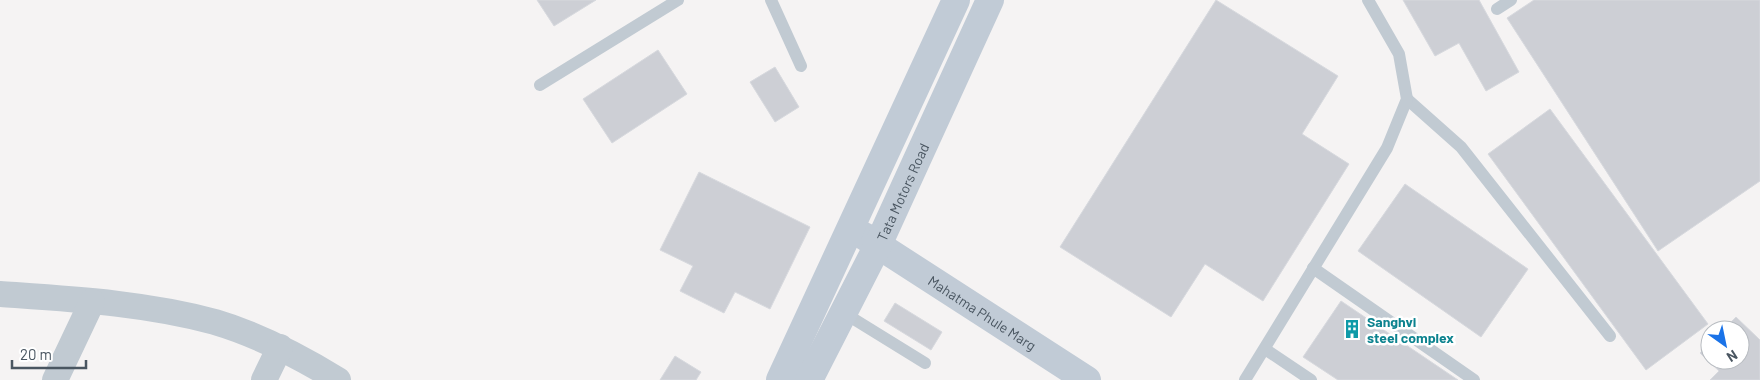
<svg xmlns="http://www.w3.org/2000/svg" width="1760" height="380" font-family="Barlow,sans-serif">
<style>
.building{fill:#cdcfd5;stroke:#d7d9de}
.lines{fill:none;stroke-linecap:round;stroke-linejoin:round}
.lane{stroke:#c1cad2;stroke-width:12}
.street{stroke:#c1cad2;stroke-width:26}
.secondary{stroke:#c1cbd6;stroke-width:28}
.labels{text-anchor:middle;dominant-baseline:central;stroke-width:5;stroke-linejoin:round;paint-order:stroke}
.street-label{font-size:14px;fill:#4a5661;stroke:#fff}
.culture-label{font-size:14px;font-weight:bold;fill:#0d838f;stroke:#fff;text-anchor:start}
</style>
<rect width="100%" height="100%" fill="#f5f3f3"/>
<g class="building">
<polygon points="537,0 596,0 554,26"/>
<polygon points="1216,0 1338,76 1302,134 1349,164 1263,301 1205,264 1171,317 1060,247"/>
<polygon points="1403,0 1479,0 1519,72 1486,91 1459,43 1435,56"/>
<polygon points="1534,0 1760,0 1760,181 1658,251 1507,18"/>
<polygon points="658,50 687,94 612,143 583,99"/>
<polygon points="775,67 799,107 775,122 750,82"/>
<polygon points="1550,109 1708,324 1646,370 1488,154"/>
<polygon points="699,172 810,227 770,309 735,292 724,313 680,291 693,266 660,250"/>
<polygon points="1405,184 1528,269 1481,337 1358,251"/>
<polygon points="1341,301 1458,380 1338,380 1303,357"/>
<polygon points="895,303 942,332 931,350 884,321"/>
<polygon points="1736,317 1760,340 1760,380 1710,380 1719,371 1700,353 1710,343 1710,360 1740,360 1740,330 1723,330"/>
<polygon points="675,356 701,372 696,380 660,380"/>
</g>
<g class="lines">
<g class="lane">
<polyline points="771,0 801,66"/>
<polyline points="1497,9 1511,0"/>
<polyline points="540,85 678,0"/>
<polyline points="1407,99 1461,147 1610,336"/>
<polyline points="1313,268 1474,380"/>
<polyline points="844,313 925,363"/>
<polyline points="1265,349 1311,380"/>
<polyline points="1245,380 1387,148 1407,99 1399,54 1368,0"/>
</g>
<g class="street">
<path d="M0,294c71,5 145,9 215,28 44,13 84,34 123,58"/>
<polyline points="55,380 92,302"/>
<polyline points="264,380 280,347"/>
</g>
<g class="secondary">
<path id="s1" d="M864,236l223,144"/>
<polyline points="780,380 956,0"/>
<path id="s2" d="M809,380l69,-135 112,-245"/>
</g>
</g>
<defs>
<g id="building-bare" transform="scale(1.5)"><path d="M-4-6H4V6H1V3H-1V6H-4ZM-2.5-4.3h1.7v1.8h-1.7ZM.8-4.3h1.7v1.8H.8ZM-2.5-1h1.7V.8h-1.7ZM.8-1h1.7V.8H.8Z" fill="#0f9aa8" stroke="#fff" stroke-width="2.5" paint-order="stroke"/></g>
</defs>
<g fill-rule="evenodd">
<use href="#building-bare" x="1352" y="329"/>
</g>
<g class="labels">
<g class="street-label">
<text stroke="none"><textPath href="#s2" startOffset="210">Tata Motors Road</textPath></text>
<text stroke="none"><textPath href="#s1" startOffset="141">Mahatma Phule Marg</textPath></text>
</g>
<g class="culture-label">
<text x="1367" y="321">Sanghvi<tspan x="1367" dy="16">steel complex</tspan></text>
</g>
</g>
<g transform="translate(1725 345) rotate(147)"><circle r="24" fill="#ffffff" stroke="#b7bbc0"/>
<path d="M0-4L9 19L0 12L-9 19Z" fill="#1a73e8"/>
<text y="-8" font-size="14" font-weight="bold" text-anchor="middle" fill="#4a5661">N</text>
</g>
<path d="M12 360v8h74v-8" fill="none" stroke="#4a5661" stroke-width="2.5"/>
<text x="20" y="360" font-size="15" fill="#4a5661" stroke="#ffffff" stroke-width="4" paint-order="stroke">20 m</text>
</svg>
